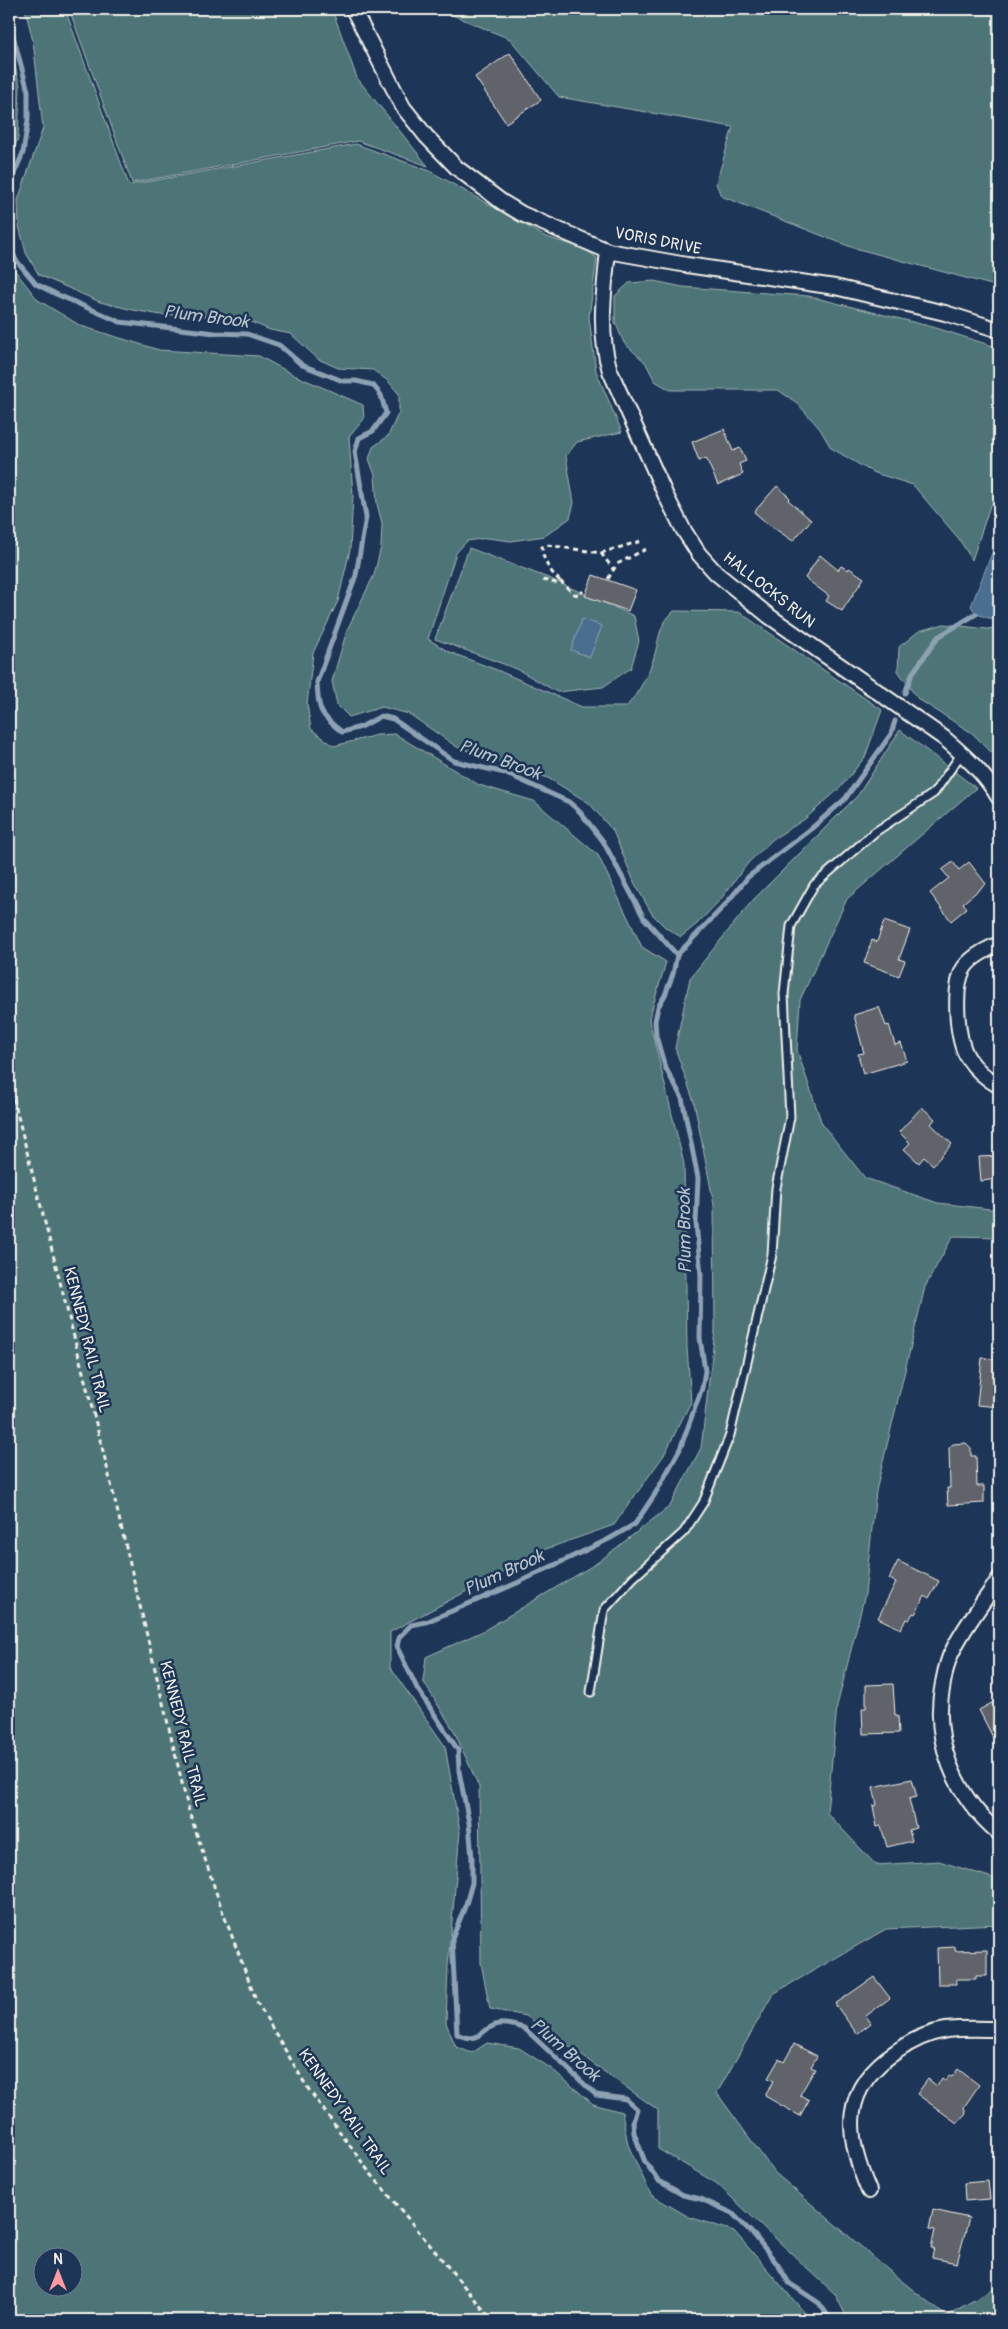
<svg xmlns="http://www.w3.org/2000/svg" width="1008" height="2329" font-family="Pangolin,sans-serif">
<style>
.green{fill:#4e7578;stroke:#a1b3b0;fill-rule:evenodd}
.water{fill:#486e90;stroke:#8da2b3}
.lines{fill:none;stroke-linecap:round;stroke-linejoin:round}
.stream{stroke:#8da2b3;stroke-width:5}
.building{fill:#61646b;stroke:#f4f1e8}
.lane-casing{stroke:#f4f1e8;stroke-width:11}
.street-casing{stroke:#f4f1e8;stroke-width:18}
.path{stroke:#f4f1e8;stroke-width:3;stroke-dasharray:5 4;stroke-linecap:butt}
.lane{stroke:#1d3557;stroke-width:7}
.street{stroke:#1d3557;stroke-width:14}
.labels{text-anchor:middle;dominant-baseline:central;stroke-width:5;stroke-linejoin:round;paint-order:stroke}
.street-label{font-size:16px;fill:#f4f1e8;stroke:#1d3557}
.water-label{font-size:18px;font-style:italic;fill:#b8c3c9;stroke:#1d3557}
</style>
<rect width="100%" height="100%" fill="#1d3557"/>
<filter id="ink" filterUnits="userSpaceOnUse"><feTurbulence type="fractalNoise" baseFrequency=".02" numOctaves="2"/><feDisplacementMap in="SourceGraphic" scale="10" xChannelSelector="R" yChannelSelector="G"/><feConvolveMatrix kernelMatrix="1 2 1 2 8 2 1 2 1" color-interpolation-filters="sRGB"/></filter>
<g filter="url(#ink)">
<g class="green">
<path d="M25,9h40l64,176 227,-41 74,27 116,66 37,11 14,10 -8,59 7,54 26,61 -45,10 -11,14 8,47 -4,15 -25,18 -34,5 -24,-3 -20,3 -11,12 -28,86 21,13 48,18 85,37h44c12,-14 21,-29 27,-47 7,-21 4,-33 21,-49l65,1 143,98 -17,47 -25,31 -35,31 -32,20 -25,24 -27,36 -24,25 -16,13 -15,-9 -14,-14 -17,-30 -22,-53 -24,-28 -41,-25 -91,-31 -48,-33 -27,-7 -33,10 -12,-12 -5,-24 15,-51 27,-55 7,-28 1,-24 -5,-19 -2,-29 -6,-16 4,-12 15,-11 11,-24v-18l-11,-13 -15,-11 -35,-2 -20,-9 -27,-25 -21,-4 -26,-11 -53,-4h-30l-28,-5 -33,-8 -61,-27 -13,-22 -7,-27 -1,-26 25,-72 -10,-87z"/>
<polygon points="69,9 332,9 357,78 428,166 358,141 132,183"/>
<polygon points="438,9 999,9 999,287 851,247 721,196 716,183 733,127 559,97 510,39"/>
<polygon points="9,43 20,86 18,139 9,160"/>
<path d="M9,263l29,37 43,26 78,24 100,6 35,19 69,30 1,14 -15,18 4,58 -3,55 -12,51 -25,52 -6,51 4,25 23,17 43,-11 18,-1 84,51 55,16 64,54 44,92 24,15 -17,57 35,145 3,183 4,55 -27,53 -50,70 -68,24 -156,83v35l55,79 15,86 -12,134 -2,57 10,24 16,6 15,-10 32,5 33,21 41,35 29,8 6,33 23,50 38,22 45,14 77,89h-802zM42,2256h30v30h-30z"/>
<polygon points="654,281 683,287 808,296 933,327 999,348 999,498 990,506 972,560 959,539 913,485 872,472 831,448 820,429 797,403 778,390 670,390 655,381 645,362 624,343 615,322 615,296 629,283"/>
<polygon points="469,548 551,579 634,616 639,641 631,668 603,687 557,692 517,669 435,639"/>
<polygon points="944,624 987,629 999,627 999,754 991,752 972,733 918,699 898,671 899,647 919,631"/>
<polygon points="900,730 976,788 847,899 800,1000 797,1050 822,1124 865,1178 938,1203 999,1210 999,1237 953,1236 925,1287 876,1491 865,1594 837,1706 827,1813 876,1865 939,1861 999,1880 999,1924 886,1929 773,1994 717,2093 774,2172 893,2274 946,2316 990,2291 999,2283 999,2320 848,2320 835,2294 716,2183 658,2149 658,2110 526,2016 490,2009 481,1963 479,1787 454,1731 423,1681 426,1657 483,1631 597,1563 670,1506 701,1448 715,1330 714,1205 694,1102 675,1048 690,978 753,900 858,795"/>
</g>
<g class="water">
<polygon points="999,526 999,621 976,614 971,606 992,553"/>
<polygon points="582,619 602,626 590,657 571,650"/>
</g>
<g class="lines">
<g class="stream">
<polyline points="9,21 28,91 28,120 23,153 13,176 9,195"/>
<path d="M9,245l7,15 20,24 20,10 64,28 95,11 32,1 32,11 23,20 41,16h13l17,4 8,10 5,18 -13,18 -14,7 -4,14 11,65 -10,58 -39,107c1,29 3,33 25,50l19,-5 20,-11 12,3 61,42 51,12 64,29 11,10 23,29 41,77 33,37 -4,19 -8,21 -7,12 -3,14 1,15 9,31 17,31 16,80 -2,45 5,52 -1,63 5,33 -3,17 -22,61 -25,45 -20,30 -26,15 -92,44 -91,39 -15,3 -12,12 -2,10 20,41 41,62 1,21 10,52 3,36v24l-6,21 -14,35 5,95c24,12 24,-8 43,-10 8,-1 16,2 24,4l72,67 30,4 11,10 -4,13 1,11 11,29 14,19 24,14 18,4 31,14 23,23 23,29 11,18 30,20 12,17"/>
<polyline points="905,693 912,674 938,637 976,614"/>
<polyline points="677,955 724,906 748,877 812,828 845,799 891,734 895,721"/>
</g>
</g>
<g class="building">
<polygon points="510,53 541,100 506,123 475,77"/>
<polygon points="724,429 733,451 740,448 746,461 739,464 743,474 718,485 706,458 699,461 692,442"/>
<polygon points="777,486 790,498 788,500 811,520 793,541 768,524 754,512"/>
<polygon points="820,555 838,570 841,566 848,570 849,568 864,578 842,611 826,601 829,596 805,578"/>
<polygon points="593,575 636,590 628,611 585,596"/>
<polygon points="953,862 959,870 969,862 986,884 963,903 967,908 951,921 930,893 949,878 942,870"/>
<polygon points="884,921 910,930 899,959 905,961 899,976 864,963 872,940 877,942"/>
<polygon points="879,1007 886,1026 889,1025 895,1045 901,1043 907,1061 863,1074 858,1054 864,1053 854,1015"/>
<polygon points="922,1107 935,1119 931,1124 952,1144 933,1165 924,1157 919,1163 904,1149 910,1143 899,1132"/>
<polygon points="999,1156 999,1179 981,1181 979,1157"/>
<polygon points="982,1358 999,1359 999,1407 977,1405"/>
<polygon points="966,1443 971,1448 971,1456 976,1456 977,1486 984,1486 984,1503 948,1505 947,1488 950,1488 949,1448 953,1444"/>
<polygon points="898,1561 939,1581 929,1599 925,1596 915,1614 913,1613 909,1620 906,1619 901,1629 878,1618 896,1582 889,1579"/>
<polygon points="893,1684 895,1715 898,1715 899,1733 863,1734 862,1708 866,1708 866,1685"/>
<polygon points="999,1699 999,1749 979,1710"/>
<polygon points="912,1779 917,1797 909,1799 916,1828 909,1830 912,1841 887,1847 881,1826 877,1827 873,1806 877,1805 873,1787"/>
<polygon points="955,1947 955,1951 987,1950 987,1976 976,1976 976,1979 956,1979 956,1984 938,1984 937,1948"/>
<polygon points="874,1977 890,1998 866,2016 871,2023 857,2034 835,2004"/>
<polygon points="794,2044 817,2056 811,2067 815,2069 800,2095 809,2100 800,2116 765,2096 774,2081 768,2078 779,2059 784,2062"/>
<polygon points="958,2069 979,2085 964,2107 966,2113 957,2123 917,2094 928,2079 937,2086 942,2078 946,2081 949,2075 952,2077"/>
<polygon points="988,2181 990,2199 965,2201 964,2183"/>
<polygon points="933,2210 969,2218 957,2263 932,2258 934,2248 931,2248 935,2230 929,2229"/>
</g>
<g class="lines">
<g class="lane-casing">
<polyline id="lane" points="591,1692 604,1610 633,1578 684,1532 703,1503 730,1435 772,1255 776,1188 790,1117 784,994 791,926 814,885 875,832 934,793 962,753"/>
</g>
<g class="street-casing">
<g id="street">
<polyline points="353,9 403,107 426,136 457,168 502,202 522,214 608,251 687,265 835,287 945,313 999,330"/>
<path d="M608,251c-4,40 -10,80 2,120l56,125 17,33 16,25 17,19 53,43 175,122c21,18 41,36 55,60"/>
<path d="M999,944c-12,5 -27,12 -35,24 -11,18 -8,71 4,90 8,12 19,21 31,28"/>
<path d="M999,1579c-15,23 -34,46 -46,71 -6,10 -8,22 -10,33 -12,57 12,113 56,150"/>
<path d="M869,2191c-24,-56 -29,-103 28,-140 14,-10 31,-18 49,-21 17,-2 36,-1 53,-1"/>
</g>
</g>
<g class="path">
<polyline points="601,553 613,569"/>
<polyline points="608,579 617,564 646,549"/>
<path d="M543,580l13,3 4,-2c-10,-10 -17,-19 -18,-34l5,-2 54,8 40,-12"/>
<polyline points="560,581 574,594 579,595 583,591"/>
<polyline points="9,1081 106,1463 188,1808 222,1910 257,2002 307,2087 367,2169 492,2320"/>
</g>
<use href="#lane" class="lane"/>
<use href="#street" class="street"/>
</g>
</g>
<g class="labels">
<g class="street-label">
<text transform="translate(658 241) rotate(11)">VORIS DRIVE</text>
<text transform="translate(769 590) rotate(38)">HALLOCKS RUN</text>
<text transform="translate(87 1340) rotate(76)">KENNEDY RAIL TRAIL</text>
<text transform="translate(183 1734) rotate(76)">KENNEDY RAIL TRAIL</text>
<text transform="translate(345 2112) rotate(55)">KENNEDY RAIL TRAIL</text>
</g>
<g class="water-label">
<text transform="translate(206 317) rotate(7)">Plum Brook</text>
<text transform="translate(500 760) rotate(20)">Plum Brook</text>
<text transform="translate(685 1231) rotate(-91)">Plum Brook</text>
<text transform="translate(504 1573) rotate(-25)">Plum Brook</text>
<text transform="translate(565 2050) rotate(41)">Plum Brook</text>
</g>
</g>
<rect width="1008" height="2329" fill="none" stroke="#1d3557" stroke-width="30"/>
<rect x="15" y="15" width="978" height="2299" fill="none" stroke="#f4f1e8" stroke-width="2" filter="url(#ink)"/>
<g transform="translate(58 2272)"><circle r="24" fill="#1d3557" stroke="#738091"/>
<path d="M0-4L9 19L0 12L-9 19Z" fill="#ff9aa2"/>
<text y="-8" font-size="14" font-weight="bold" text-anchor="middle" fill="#f4f1e8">N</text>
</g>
</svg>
